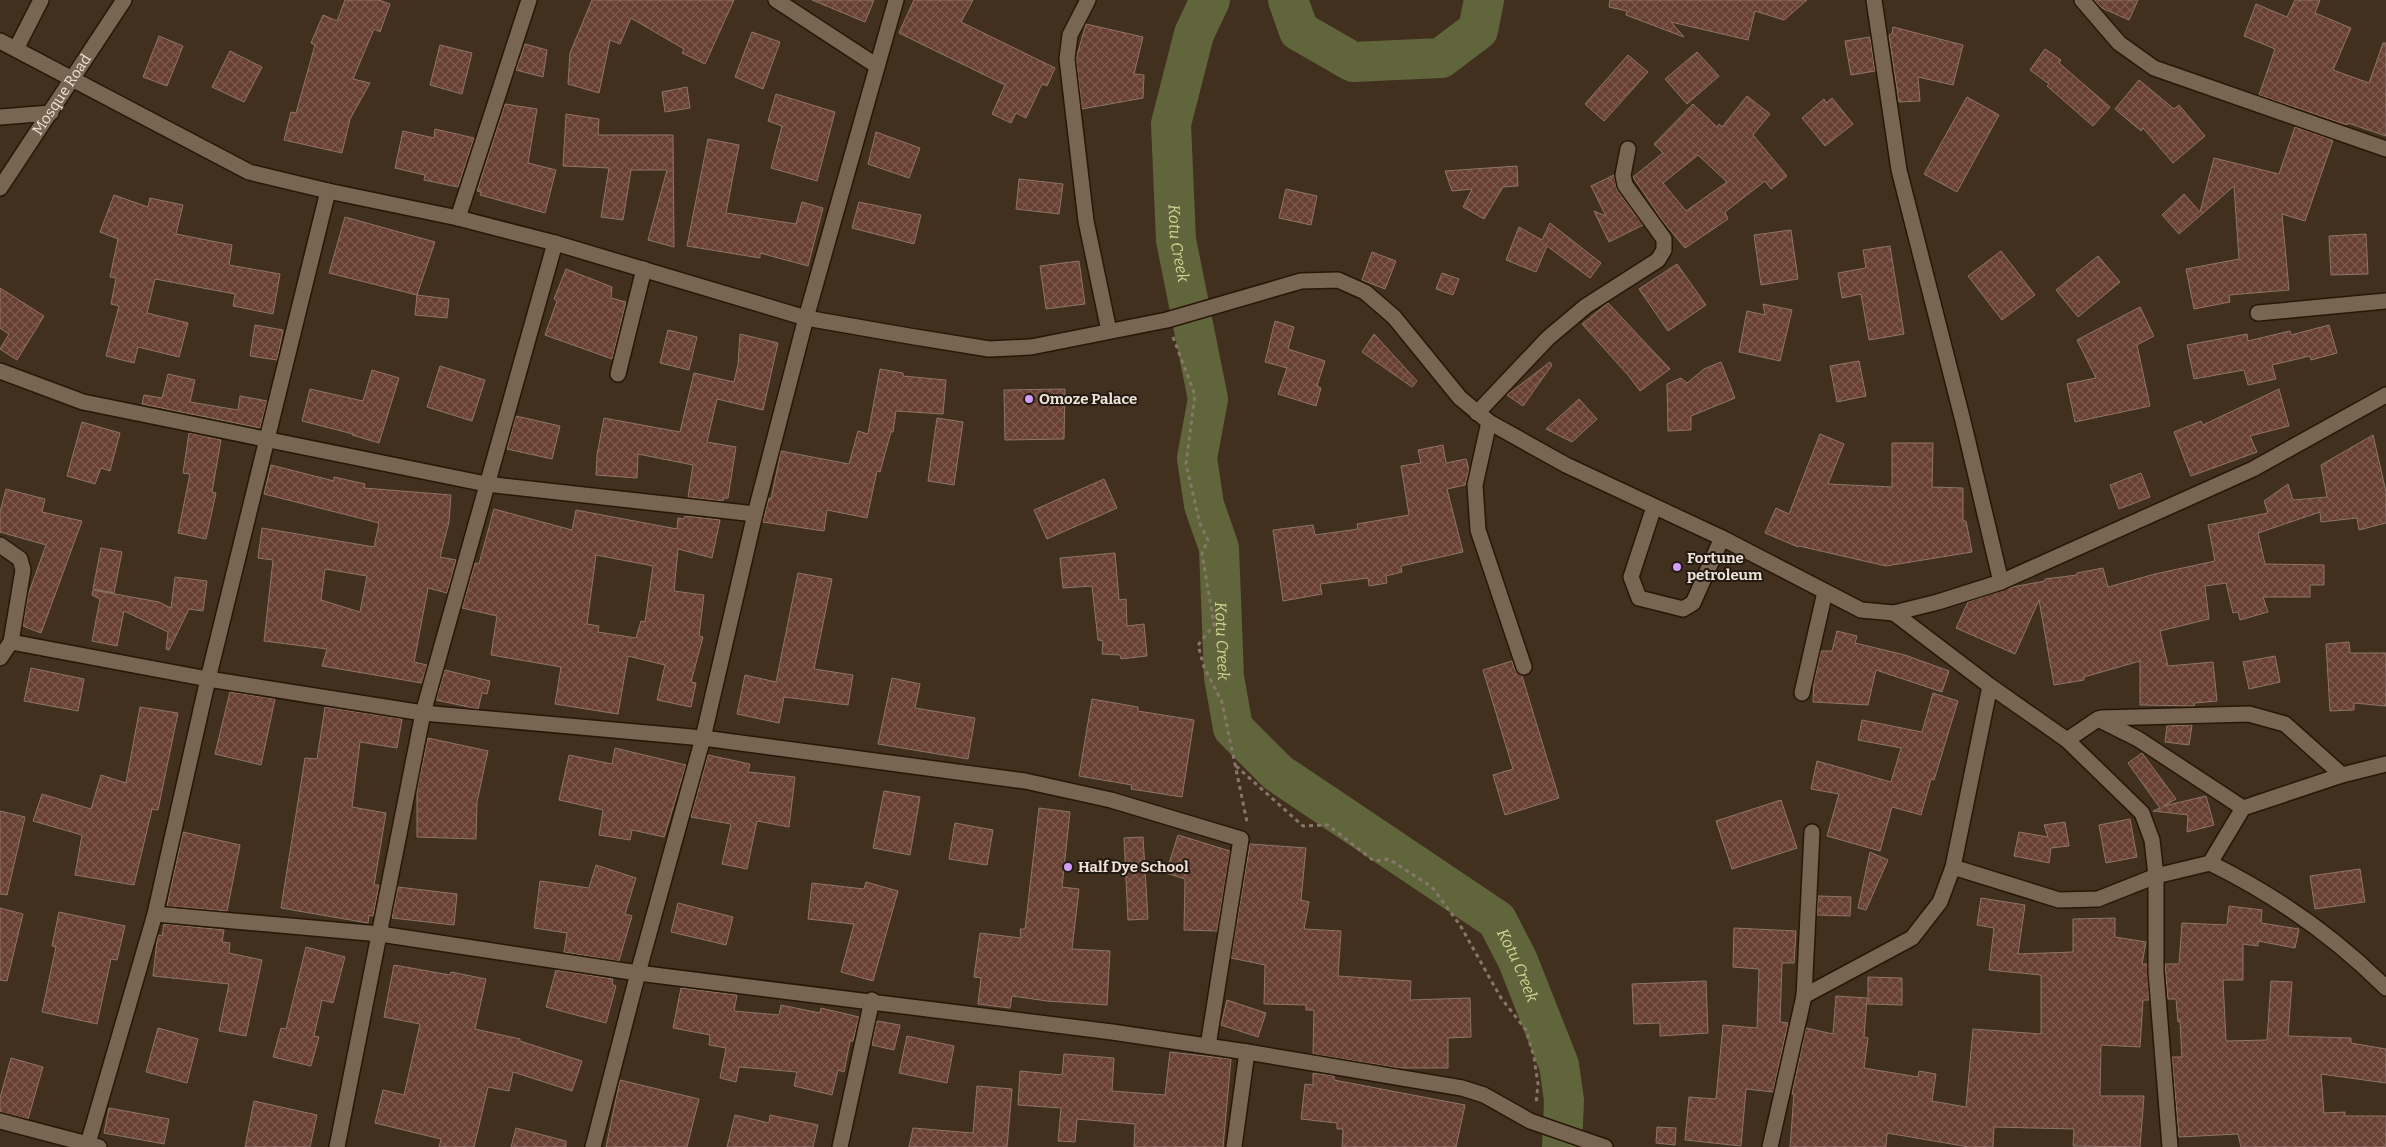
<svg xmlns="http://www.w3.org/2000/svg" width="2386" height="1147" font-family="Bitter,serif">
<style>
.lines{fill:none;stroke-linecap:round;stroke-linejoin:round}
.river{stroke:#61653c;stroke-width:40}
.building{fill:url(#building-cross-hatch);stroke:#8f7469;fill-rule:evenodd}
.minor-casing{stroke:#271707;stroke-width:18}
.path{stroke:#867768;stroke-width:3;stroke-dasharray:4 4;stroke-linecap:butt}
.minor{stroke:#786552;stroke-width:15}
.poi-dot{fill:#d19dfe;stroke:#221a12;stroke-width:2}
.labels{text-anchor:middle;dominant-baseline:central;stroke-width:4;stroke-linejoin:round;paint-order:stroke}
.street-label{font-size:15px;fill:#eee2d8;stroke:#221a12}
.poi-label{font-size:15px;font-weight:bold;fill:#eee2d8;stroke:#221a12;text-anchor:start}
.water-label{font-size:16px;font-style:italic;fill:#cfd691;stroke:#221a12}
</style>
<defs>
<pattern id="building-cross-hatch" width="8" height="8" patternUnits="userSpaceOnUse" patternTransform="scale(1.25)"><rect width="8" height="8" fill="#674031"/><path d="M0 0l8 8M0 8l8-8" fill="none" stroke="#7d5b4e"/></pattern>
</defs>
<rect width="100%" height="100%" fill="#41301e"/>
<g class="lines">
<g class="river">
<path id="s1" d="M1210,0l-16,34 -23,90 5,116 32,159 -11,59 7,47 15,43 5,129 9,51 45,45 219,147 21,41 41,104 5,35 -2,47"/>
<polyline points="1288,0 1299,31 1353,62 1441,58 1478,30 1484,0"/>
</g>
</g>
<g class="building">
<polygon points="345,0 379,0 390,4 380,32 374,29 353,79 370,83 350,119 342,153 284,140 291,112 296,113 315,45 311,43 323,15 337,21"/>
<polygon points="592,0 734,0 705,64 682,53 684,49 631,18 620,44 610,40 599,93 568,84 570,53"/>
<polygon points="812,0 874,0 865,22"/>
<polygon points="914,0 973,0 961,22 1055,68 1047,86 1042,84 1026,118 1016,113 1011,123 992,114 1005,85 899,33"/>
<polygon points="1610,0 1807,0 1784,20 1755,11 1748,40 1671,22 1684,37 1626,15 1627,11 1609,7"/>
<polygon points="2094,0 2138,0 2129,20 2102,8"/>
<polygon points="2295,0 2320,0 2315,13 2351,28 2333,70 2369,83 2383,43 2386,43 2386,136 2348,123 2347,125 2259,95 2275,49 2244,36 2256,4 2287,17"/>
<polygon points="1086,24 1143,37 1134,74 1144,75 1143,98 1082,109 1076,59"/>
<polygon points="1893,27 1963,45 1953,85 1918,77 1920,101 1899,102 1889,35 1892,34"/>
<polygon points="752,32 780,42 763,89 735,77"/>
<polygon points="159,36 183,46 167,86 143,77"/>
<polygon points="1870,37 1875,71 1851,75 1845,41"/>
<polygon points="525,44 547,50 543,77 516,70"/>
<polygon points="440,45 472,53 462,94 430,85"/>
<polygon points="2045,49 2061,60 2059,63 2110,107 2093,126 2047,86 2049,84 2030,70"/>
<polygon points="230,51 262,67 244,102 212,87"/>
<polygon points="1697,52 1719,76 1687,104 1665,79"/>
<polygon points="1628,55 1648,72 1604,121 1585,104"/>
<polygon points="2139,80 2174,109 2179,105 2205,136 2173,163 2143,128 2141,131 2115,109"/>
<polygon points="687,87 690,108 665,112 662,92"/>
<polygon points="776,94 835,112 817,181 771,168 782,126 768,121"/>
<path d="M1747,96l23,18 -17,21 34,41 -16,13 -6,-8 -40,31 3,7 -43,29 -23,-28 -29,-43 30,-24 -9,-9 39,-40 24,23 2,-3 3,3zM1698,155l29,27 -41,29 -23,-28z"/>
<polygon points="1967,97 1999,115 1957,192 1924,174"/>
<polygon points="1832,98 1853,124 1825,146 1802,118 1824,99 1826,103"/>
<polygon points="505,104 537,109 528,163 556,170 545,213 480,195 481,192 477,191"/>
<polygon points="566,114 599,119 598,135 673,135 674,247 648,240 667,170 631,170 623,220 601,217 609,168 563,166"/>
<polygon points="2295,127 2333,140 2305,221 2282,214 2289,290 2229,295 2230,302 2194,309 2186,269 2239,259 2234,186 2179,234 2162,215 2184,194 2200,212 2214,158 2279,174"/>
<polygon points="435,129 474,138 458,187 424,180 425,175 395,168 403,131 434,138"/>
<polygon points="876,132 920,148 909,178 868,164"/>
<polygon points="708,139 739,145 726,213 796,224 802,202 823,208 808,266 760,253 760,258 687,246"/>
<polygon points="1517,166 1518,186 1503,187 1484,219 1463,207 1472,189 1452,191 1445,171"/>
<polygon points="1614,175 1617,190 1643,225 1609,242 1594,211 1606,216 1591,186"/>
<polygon points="1019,179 1063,184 1059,214 1016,209"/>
<polygon points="1286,189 1317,196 1311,225 1279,218"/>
<polygon points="114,195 148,207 150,198 183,205 176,234 232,245 229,265 280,274 273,314 233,306 235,294 155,279 147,313 188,323 179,357 138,347 134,363 106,356 119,306 111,304 116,278 110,277 118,239 100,232"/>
<polygon points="859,202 921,215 914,244 852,228"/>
<polygon points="345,217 435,242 417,295 329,273"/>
<polygon points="1550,223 1601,263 1590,278 1547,246 1536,272 1506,260 1519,227 1542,240"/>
<polygon points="1791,230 1798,279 1761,285 1754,235"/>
<polygon points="2366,234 2368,274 2331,275 2329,236"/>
<polygon points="1890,246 1904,334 1869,340 1861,294 1842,298 1838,273 1866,268 1863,250"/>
<polygon points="2001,251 2035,295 2002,320 1968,276"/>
<polygon points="1372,252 1396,261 1385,289 1362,280"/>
<polygon points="2098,256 2120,282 2078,317 2056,290"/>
<polygon points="1079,261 1085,304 1046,309 1040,266"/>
<polygon points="1677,264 1706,305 1668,331 1639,289"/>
<polygon points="566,269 612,287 611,298 626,302 612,359 545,335 557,301 554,299"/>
<polygon points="1442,273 1459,279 1453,295 1436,289"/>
<polygon points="0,288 44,316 17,360 0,349 9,334 0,328"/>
<polygon points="417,295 449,299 447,318 415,315"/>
<polygon points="1608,303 1670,369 1640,391 1628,375 1582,324"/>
<polygon points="1763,304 1792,310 1780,361 1739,352 1747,311 1765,315"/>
<polygon points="2140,307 2154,336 2137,345 2150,406 2075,422 2067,384 2096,378 2077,340"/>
<polygon points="1275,321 1294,327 1288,349 1325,361 1317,386 1321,388 1316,406 1278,394 1287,368 1265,362"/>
<polygon points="255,325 283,330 277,360 250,356"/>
<polygon points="2329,325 2337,353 2311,360 2310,356 2272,365 2276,379 2248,385 2244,370 2194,379 2187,345 2247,334 2248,341 2290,331 2291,335"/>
<polygon points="668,330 697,337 689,370 660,363"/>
<polygon points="740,334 778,343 763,410 717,399 707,442 736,447 728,498 724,498 723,501 688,497 693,465 638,454 637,478 596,475 597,455 604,418 680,432 694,373 734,382 738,364"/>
<polygon points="1374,334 1417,381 1412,387 1362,352"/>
<polygon points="1859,361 1866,396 1837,402 1830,366"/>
<polygon points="1550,362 1552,365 1523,406 1507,395"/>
<polygon points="1721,362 1735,398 1691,416 1691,430 1668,431 1667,384 1681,378 1687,383 1704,369"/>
<polygon points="440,366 485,380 472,421 427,407"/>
<polygon points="880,369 903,373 903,376 946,380 943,414 896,411 893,432 891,432 880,472 877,471 867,518 827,510 824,531 763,522 769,498 771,499 781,451 849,464 858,431 868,434"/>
<polygon points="372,370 399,378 379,443 352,435 353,434 302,421 310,389 363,401"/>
<polygon points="168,374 195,380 190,402 238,410 240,396 267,401 260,428 142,404 144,395 162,398"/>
<polygon points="1065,389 1064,439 1005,440 1004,390"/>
<polygon points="2279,389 2289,426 2250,436 2257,452 2191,476 2174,432 2201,421 2203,425"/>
<polygon points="1579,399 1597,419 1572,442 1546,429"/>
<polygon points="516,416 560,426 552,459 507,449"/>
<polygon points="937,418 963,422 954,485 928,481"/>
<polygon points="82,422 120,433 110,471 101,468 95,484 67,476"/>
<polygon points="189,433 221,440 212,492 216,493 206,539 178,533 190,474 183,473"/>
<polygon points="1820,434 1844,444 1828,484 1892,487 1892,443 1933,443 1932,487 1963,488 1963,521 1966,521 1972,552 1886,566 1799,546 1798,547 1765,533 1776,508 1789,514"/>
<polygon points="2373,435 2386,492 2386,523 2359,530 2357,518 2321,522 2320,512 2258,533 2265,564 2324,565 2324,585 2310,585 2310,597 2263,597 2268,612 2240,620 2238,612 2233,613 2226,583 2205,586 2209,619 2160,631 2168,666 2213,662 2217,701 2195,703 2194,706 2140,705 2140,661 2084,677 2084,680 2054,685 2039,600 2015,654 1956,628 1968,602 2012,587 2045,581 2045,579 2077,575 2077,573 2103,568 2108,587 2155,574 2215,561 2208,525 2268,513 2264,501 2288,484 2293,500 2327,497 2321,465"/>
<polygon points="1443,445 1446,463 1466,459 1469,470 1465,485 1447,489 1463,552 1401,566 1402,572 1386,576 1387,583 1369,586 1368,578 1320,584 1322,594 1283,601 1273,530 1313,525 1315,535 1358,529 1357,524 1409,515 1401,466 1421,463 1418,450"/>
<path d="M271,465l63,16v-4l31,7 -1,4 87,7 -2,27 -9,35 16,3 -9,33 -19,-5 -14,74 13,3 -5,18 -100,-17 5,-17 -63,-8 9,-81 -15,-2 4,-30 112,19 5,-24 -115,-29zM325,569l42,7 -7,36 -39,-12z"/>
<polygon points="2141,473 2150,497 2119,509 2110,485"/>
<polygon points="1104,479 1117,508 1047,539 1034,510"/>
<polygon points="6,489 45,499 42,512 82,521 41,633 23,626 28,595 46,545 0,532 0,512"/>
<path d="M494,509l78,21 4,-20 101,19 1,-11 6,1 1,-3 35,4 -8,38 -34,-9 -4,42 30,4 -5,41 4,1 -12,45 5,1 -5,24 -34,-7 8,-35 -37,-9 -10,58 -63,-10 6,-37 -70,-12 6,-39 -35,-8 13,-45 4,1zM596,555l57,11 -8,56 -4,-1 -5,17 -38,-6 1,-6 -12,-2z"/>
<polygon points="101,548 122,552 114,593 93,589"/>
<polygon points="1115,553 1119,600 1126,599 1127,626 1144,624 1147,656 1121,659 1120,655 1102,654 1103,641 1098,640 1092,586 1063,588 1060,558"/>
<polygon points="798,573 832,579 814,669 853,675 848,705 784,697 779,723 737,714 745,675 776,682"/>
<polygon points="175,577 207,581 203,611 189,609 169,650 166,649 168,632 124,611 117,646 92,641 100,599 92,595 93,590 159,602 171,608"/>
<polygon points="1837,631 1857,636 1855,643 1905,655 1949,671 1942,692 1876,670 1868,705 1813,702 1814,682 1821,651 1832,651"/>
<polygon points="2349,642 2350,653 2386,653 2386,706 2354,703 2354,710 2330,711 2326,644"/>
<polygon points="2275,656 2280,682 2249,689 2243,662"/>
<polygon points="1512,661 1515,670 1522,676 1559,798 1505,815 1493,775 1513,769 1483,670"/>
<polygon points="31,668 84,679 78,711 24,701"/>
<polygon points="445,670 490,681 487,694 482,693 478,709 436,700"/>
<polygon points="892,678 920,684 915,708 975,718 968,759 878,744"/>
<polygon points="230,692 275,699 261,765 215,754"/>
<polygon points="1933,693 1958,701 1934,780 1931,779 1921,815 1892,807 1880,851 1827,836 1839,794 1811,789 1817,761 1891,782 1901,748 1858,740 1862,720 1922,732"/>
<polygon points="1092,699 1138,707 1138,711 1194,720 1182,797 1131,789 1132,785 1079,776"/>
<polygon points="140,707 178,713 158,810 152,809 134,885 75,875 82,835 33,821 42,794 91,809 101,775 126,783"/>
<polygon points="325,707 402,719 397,748 360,742 352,807 386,813 374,885 379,885 373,916 369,915 368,923 281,908 305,758 317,759"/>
<polygon points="2192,725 2189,745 2165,742 2167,726"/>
<polygon points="428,738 488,751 477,802 476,839 417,837 417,790"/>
<polygon points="615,748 686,765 664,837 632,830 630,840 599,835 603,810 559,800 569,755 612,764"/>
<polygon points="2142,753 2176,799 2164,806 2206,796 2214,825 2187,832 2188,815 2153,811 2160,808 2128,763"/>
<polygon points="708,755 750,764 748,772 795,777 789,827 757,821 747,869 722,864 731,824 691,817"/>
<polygon points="884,791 920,797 910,855 873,848"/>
<polygon points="1781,800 1797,848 1732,869 1716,821"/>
<polygon points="1039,808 1070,812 1062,887 1079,889 1072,949 1110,951 1107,1005 1047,1001 1012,996 1010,1008 978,1004 981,978 974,977 980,933 1021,938 1020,929 1025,929"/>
<polygon points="0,811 25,817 7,895 0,894"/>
<polygon points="2130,819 2137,857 2106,863 2099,825"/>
<polygon points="2065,822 2069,846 2051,848 2049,863 2014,856 2019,832 2048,837 2044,825"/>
<polygon points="955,823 993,830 987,865 949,859"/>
<polygon points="183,832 240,845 227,911 167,906"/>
<polygon points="1178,835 1230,851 1217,931 1184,930 1185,879 1166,873"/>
<polygon points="1143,837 1148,919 1128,920 1124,838"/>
<polygon points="1250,844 1306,848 1301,900 1309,902 1304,929 1341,931 1338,976 1411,981 1410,1000 1470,998 1471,1037 1448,1038 1448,1068 1399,1068 1313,1054 1314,1010 1306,1010 1306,1005 1264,1004 1265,965 1231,958"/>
<polygon points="1870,852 1888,860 1866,910 1858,908"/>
<polygon points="596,865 636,878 625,914 632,916 619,961 564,952 567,933 534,928 540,881 589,888"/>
<polygon points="2360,869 2365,902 2315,909 2310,876"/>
<polygon points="866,882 898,891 873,981 841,972 854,924 808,919 812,883 864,889"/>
<polygon points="398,887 457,894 454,925 392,918"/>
<polygon points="1818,896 1851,897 1850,916 1817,915"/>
<polygon points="1981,898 2025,905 2018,954 2073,952 2073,919 2115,918 2115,937 2146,942 2142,964 2147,964 2149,1000 2143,1000 2140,1047 2101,1045 2100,1096 2144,1096 2140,1147 2073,1146 2074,1129 1994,1127 1993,1147 1969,1147 1887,1133 1886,1147 1790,1147 1794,1094 1792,1094 1806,1028 1833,1034 1836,996 1867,998 1864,1037 1868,1038 1864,1068 1918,1077 1919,1071 1936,1074 1932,1101 1966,1107 1973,1029 2041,1034 2041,975 1989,970 1994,928 1977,925"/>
<polygon points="678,903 733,917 726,945 671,932"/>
<polygon points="2229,906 2262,910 2261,923 2299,929 2295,948 2258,941 2258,946 2243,944 2243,980 2223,980 2226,1041 2267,1040 2271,981 2292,982 2288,1036 2351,1038 2351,1043 2386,1049 2386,1083 2321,1074 2324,1113 2345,1112 2345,1116 2386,1116 2386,1147 2241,1147 2238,1134 2179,1137 2172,1057 2182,1057 2180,1021 2178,1022 2176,999 2168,999 2165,964 2179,964 2182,923 2227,925"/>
<polygon points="0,908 23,914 7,981 0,980"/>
<polygon points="59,912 125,926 117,960 111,959 97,1024 42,1012 56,947 52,946"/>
<polygon points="164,924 224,930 222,942 230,943 229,953 262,960 246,1036 219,1031 229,984 153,976 157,941 158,935 162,936"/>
<polygon points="1734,928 1796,931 1794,963 1782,963 1780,1022 1788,1023 1773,1092 1746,1089 1741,1146 1685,1140 1689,1097 1716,1099 1723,1025 1757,1028 1759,969 1733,967"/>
<polygon points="306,947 345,957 333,1003 322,1000 314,1036 319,1037 311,1066 273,1057 281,1028 286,1029"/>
<polygon points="394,965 450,975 451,972 486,979 475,1029 520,1039 520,1041 582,1061 572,1091 513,1072 509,1091 488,1087 474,1147 439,1147 441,1139 375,1123 383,1090 404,1095 420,1024 384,1017"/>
<polygon points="556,970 613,979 612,984 616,986 606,1023 546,1007"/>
<polygon points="1868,977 1902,978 1902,1005 1868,1004"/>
<polygon points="1706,981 1708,1033 1660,1036 1660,1023 1634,1024 1632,984"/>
<polygon points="681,988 737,995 734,1011 779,1015 781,1005 820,1013 821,1008 859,1017 853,1041 850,1041 844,1072 838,1070 832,1095 794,1086 797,1072 739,1067 736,1082 720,1078 726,1048 709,1045 710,1035 673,1028"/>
<polygon points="1227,1000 1266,1013 1258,1037 1221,1025"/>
<polygon points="877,1021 900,1025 894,1050 872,1045"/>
<polygon points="158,1028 198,1039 187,1083 146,1072"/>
<polygon points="907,1036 954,1046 947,1083 899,1073"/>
<polygon points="1170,1052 1231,1059 1223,1147 1134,1147 1135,1124 1077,1119 1075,1142 1058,1141 1061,1108 1018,1105 1020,1071 1062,1075 1064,1054 1114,1058 1112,1091 1165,1095"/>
<polygon points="11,1058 43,1067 28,1119 0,1112 0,1098"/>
<polygon points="1313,1073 1334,1076 1334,1080 1465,1105 1456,1147 1342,1147 1343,1129 1337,1129 1337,1123 1301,1119 1305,1084 1313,1085"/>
<polygon points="620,1080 699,1099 687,1147 606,1147"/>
<polygon points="977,1086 1012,1089 1007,1147 909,1147 913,1128 973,1133"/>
<polygon points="254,1101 317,1115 310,1147 245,1147"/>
<polygon points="109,1108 169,1119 164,1144 104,1133"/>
<polygon points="735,1115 769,1123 770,1115 818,1125 813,1147 727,1147"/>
<polygon points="1657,1127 1676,1128 1675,1145 1656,1143"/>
<polygon points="516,1128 566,1141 566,1147 511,1147"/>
</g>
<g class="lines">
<g class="minor-casing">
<g id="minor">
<polyline points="776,0 877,66"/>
<polyline points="1088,0 1070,35 1067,59 1086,221 1109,331"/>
<polyline points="1874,0 1899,170 1963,421 2001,582"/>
<polyline points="2082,0 2119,43 2154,68 2386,149"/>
<polyline points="0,41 249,172 328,191 458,218 555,243 806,318 909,336 989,349 1031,347 1167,320 1301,281 1338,280 1365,292 1394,317 1460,398 1489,422 1566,465 1722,538 1861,610 1894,613 1938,602 2001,582 2253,469 2386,395"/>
<polyline points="16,49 41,0"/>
<polyline points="0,117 51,113"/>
<path id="s2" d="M0,188l124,-188"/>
<polyline points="458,218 529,0"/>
<polyline points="2258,313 2386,301"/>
<polyline points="0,371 83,402 486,484 755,514"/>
<polyline points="618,374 644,269"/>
<polyline points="1477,413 1548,338 1586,306 1658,260 1664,250 1664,239 1625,185 1623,175 1628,149"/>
<polyline points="1489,422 1475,485 1478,530 1524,667"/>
<polyline points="1654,507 1631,577 1639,598 1683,609 1693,603 1722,538"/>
<polyline points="0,545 20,559 23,570 11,642"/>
<polyline points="1894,613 1990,686 2067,740 2098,719 2138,739 2243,808"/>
<polyline points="0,658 11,642 208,679 423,713 703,738 1025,781 1111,800 1241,839 1208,1046"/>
<polyline points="1802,693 1825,592"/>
<polyline points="2101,718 2249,714 2285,724 2342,775"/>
<polyline points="2067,740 2142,813 2152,840 2156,876 2156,972 2170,1147"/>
<path d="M2210,863c65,32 125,74 176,125"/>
<polyline points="1953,867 2059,900 2098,899 2156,876 2210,863 2243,808 2342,775 2386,764"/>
<polyline points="155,914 380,934 638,973 1112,1032 1247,1052 1462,1088 1484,1095 1530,1121 1605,1147"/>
<polyline points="1804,996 1912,938 1940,902 1953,867 1990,686"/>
<polyline points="0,1121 99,1147"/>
<polyline points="87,1147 155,914 208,679 328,191"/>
<polyline points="337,1147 423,713 555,243"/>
<polyline points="593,1147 638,973 703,738 755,514 806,318 896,0"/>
<polyline points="840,1147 872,1000"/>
<polyline points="1234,1147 1247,1052"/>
<polyline points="1770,1147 1804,996 1812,832"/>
</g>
</g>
<g class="path">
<polyline points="1173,337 1195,395 1186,464 1200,524 1208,540 1202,553 1214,625 1198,645 1204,667 1222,702 1247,822"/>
<polyline points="1236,766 1303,826 1328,825 1374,861 1389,859 1432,887 1460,925 1501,998 1526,1030 1534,1057 1538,1084 1536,1104"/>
</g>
<use href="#minor" class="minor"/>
</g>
<g class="poi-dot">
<circle cx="1029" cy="399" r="5"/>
<circle cx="1677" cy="567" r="5"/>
<circle cx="1068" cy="867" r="5"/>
</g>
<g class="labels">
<g class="street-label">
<text stroke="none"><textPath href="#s2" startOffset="112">Mosque Road</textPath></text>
</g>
<g class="poi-label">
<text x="1039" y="399">Omoze Palace</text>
<text x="1687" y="558">Fortune<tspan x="1687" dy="17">petroleum</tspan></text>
<text x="1078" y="867">Half Dye School</text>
</g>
<g class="water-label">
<text stroke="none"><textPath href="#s1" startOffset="250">Kotu Creek</textPath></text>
<text stroke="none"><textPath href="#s1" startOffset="655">Kotu Creek</textPath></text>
<text stroke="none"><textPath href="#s1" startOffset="1120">Kotu Creek</textPath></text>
</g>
</g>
</svg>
